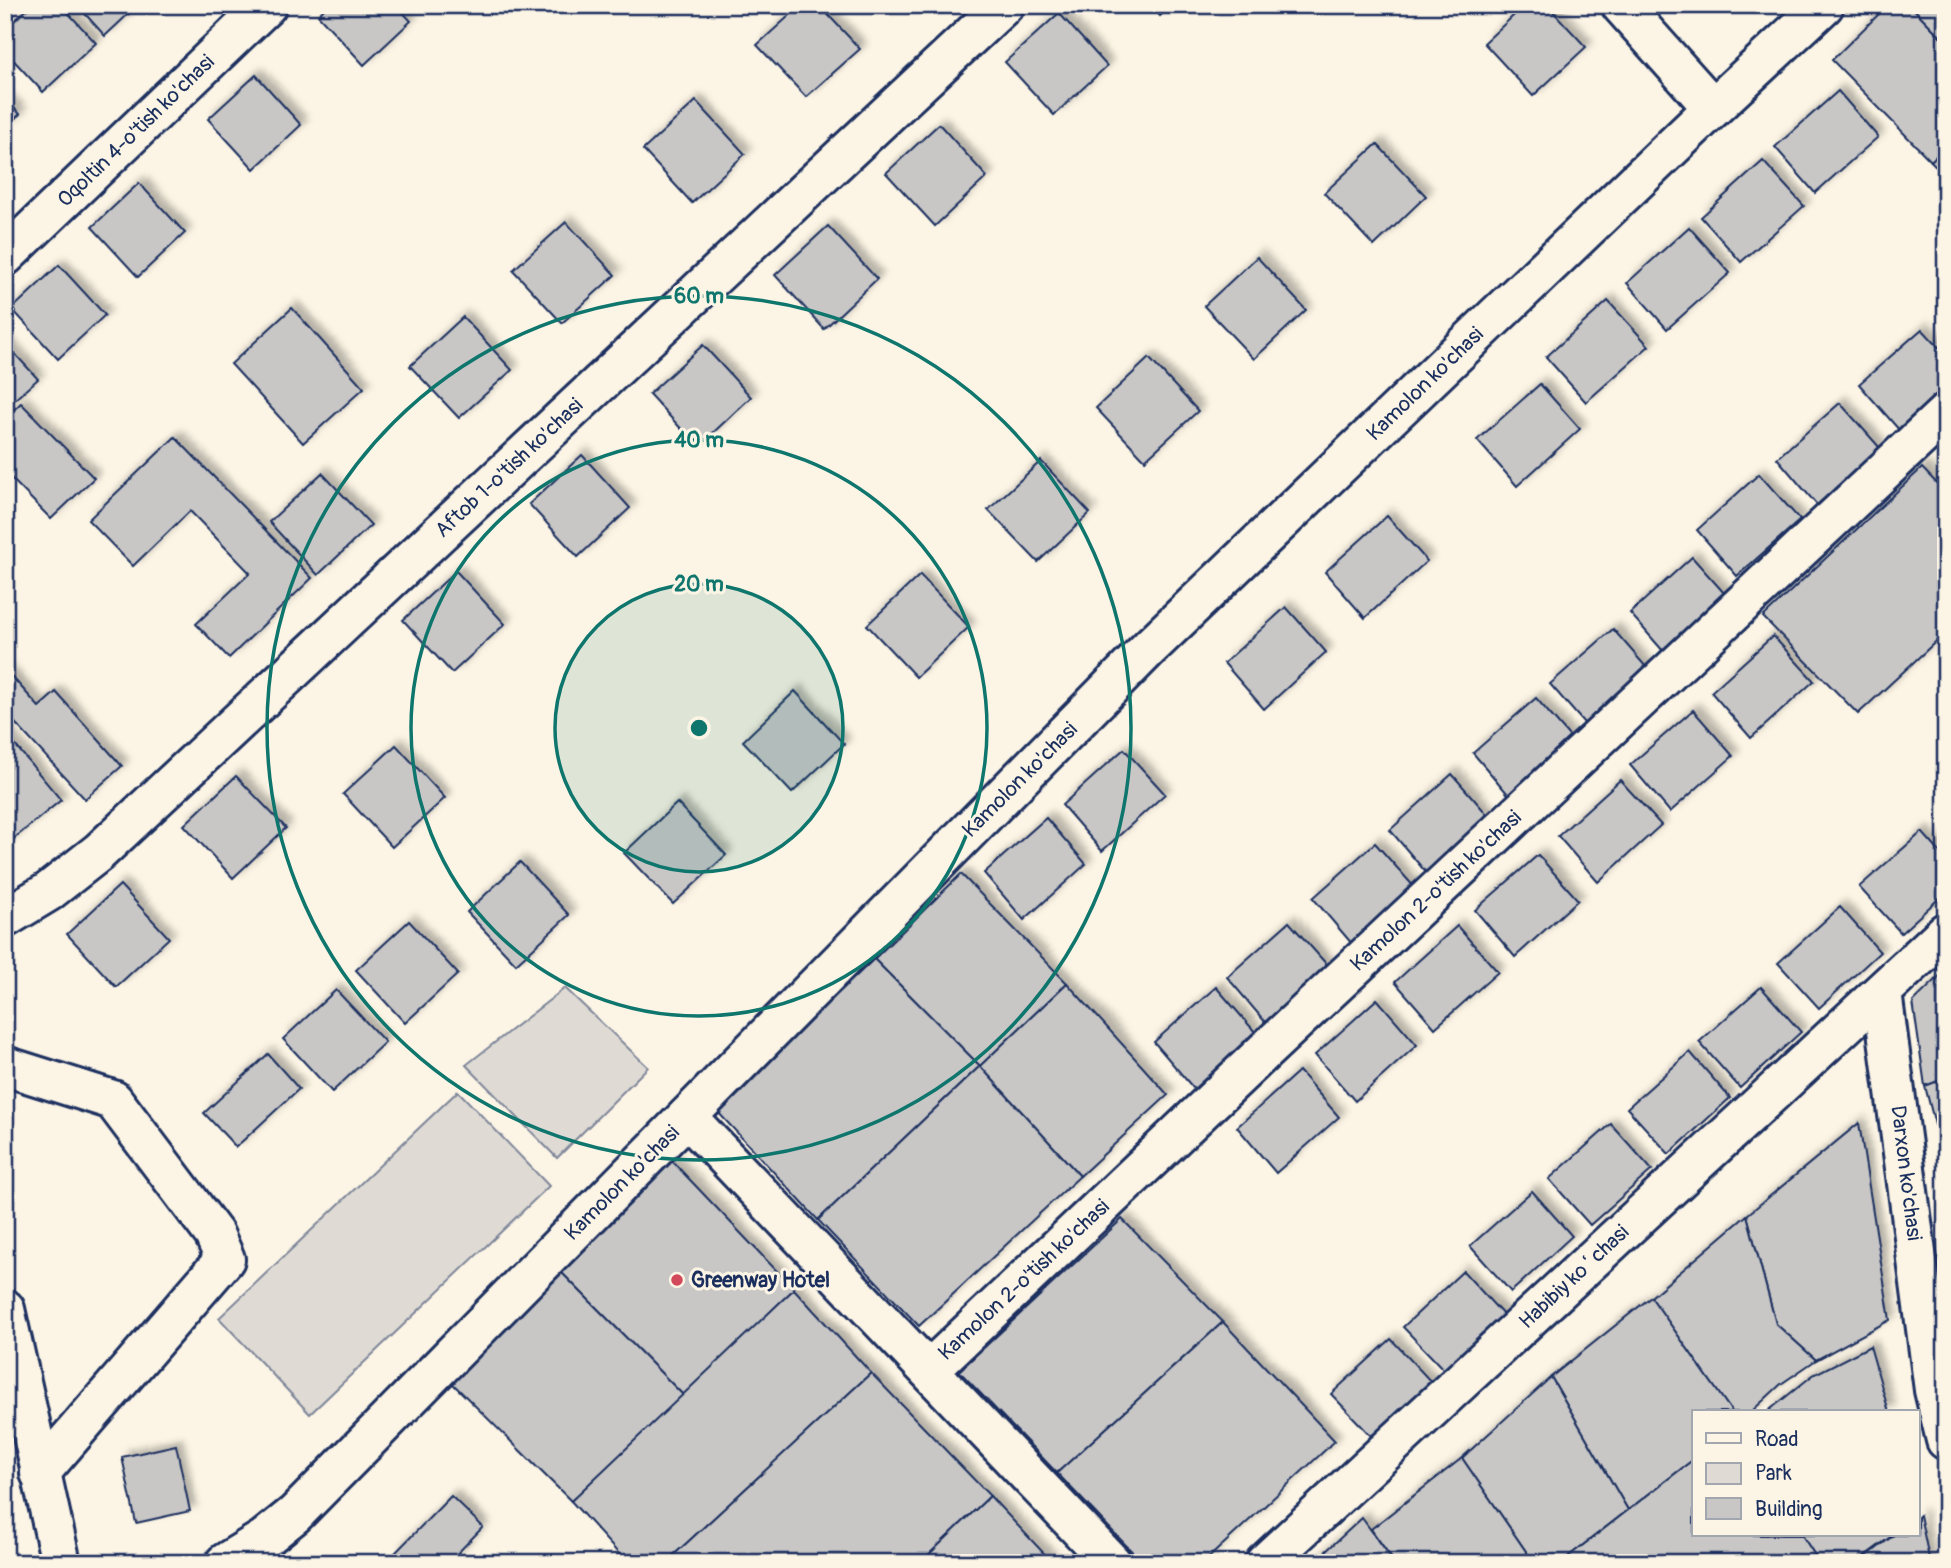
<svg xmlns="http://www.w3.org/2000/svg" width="1951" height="1568" font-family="Pangolin,sans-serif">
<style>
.green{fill:#dfdbd4;stroke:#7d8599;stroke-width:2}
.building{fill:#c8c7c6;stroke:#1b2f5e;stroke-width:2;filter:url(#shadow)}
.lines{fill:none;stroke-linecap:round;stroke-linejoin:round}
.minor-casing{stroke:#1b2f5e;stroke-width:44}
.minor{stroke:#fcf5e5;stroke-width:38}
.ring{fill:none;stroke:#0f766e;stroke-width:3.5}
.poi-dot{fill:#d1495b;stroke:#fcf5e5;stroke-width:2.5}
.labels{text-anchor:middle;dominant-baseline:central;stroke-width:6;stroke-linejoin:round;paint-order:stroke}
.street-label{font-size:21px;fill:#1b2f5e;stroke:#fcf5e5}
.poi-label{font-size:21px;font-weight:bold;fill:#1b2f5e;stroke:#fcf5e5;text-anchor:start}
.centre{fill:#0f766e;stroke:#fcf5e5;stroke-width:3.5}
.ring-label{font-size:21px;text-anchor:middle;font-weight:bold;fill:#0f766e;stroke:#fcf5e5;stroke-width:6;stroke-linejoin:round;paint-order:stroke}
</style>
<defs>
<filter id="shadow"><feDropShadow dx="6" dy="-6" stdDeviation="3.5" flood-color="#0004"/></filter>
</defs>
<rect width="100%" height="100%" fill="#fcf5e5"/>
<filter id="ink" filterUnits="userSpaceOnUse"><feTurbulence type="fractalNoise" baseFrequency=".0143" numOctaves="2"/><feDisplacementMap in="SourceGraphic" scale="14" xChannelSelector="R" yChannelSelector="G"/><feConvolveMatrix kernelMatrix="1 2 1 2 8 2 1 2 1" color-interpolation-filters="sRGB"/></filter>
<g filter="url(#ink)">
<g class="green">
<polygon points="565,988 648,1067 557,1158 466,1065"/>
<polygon points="458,1091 549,1186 310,1414 219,1318"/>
</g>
<g class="building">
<polygon points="32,5 61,5 96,43 43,92 5,51 5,29"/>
<polygon points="77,5 138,5 105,36"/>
<polygon points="328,5 396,5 411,21 364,65 318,15"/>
<polygon points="801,5 819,5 860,49 806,97 757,45"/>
<polygon points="1151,5 1172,5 1160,16"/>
<polygon points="1525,5 1547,5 1586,47 1533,96 1484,43"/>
<polygon points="1888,5 1910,5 1946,42 1946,147 1931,161 1832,60"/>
<polygon points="1910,5 1946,5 1946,42"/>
<polygon points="1059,13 1107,66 1054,115 1005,62"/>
<polygon points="256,75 301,125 254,169 208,119"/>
<polygon points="1838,91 1878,137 1815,193 1775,147"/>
<polygon points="5,99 20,114 5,128"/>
<polygon points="696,101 745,154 692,203 643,150"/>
<polygon points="939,124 987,177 935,226 886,173"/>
<polygon points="1377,144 1426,196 1374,246 1324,193"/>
<polygon points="1946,147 1946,177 1931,161"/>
<polygon points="1763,161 1804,206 1741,262 1701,217"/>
<polygon points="139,183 185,233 138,277 92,227"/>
<polygon points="566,222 615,275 562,323 513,270"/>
<polygon points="828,226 877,279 824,329 775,275"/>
<polygon points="1689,227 1730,273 1667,329 1627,283"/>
<polygon points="1257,257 1306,310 1254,359 1204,306"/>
<polygon points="59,265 105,315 58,359 12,309"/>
<polygon points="1608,301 1649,346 1586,402 1546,357"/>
<polygon points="292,308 364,388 303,443 231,364"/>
<polygon points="463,317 512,370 459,418 410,366"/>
<polygon points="1922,329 1946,355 1946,389 1900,431 1859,384"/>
<polygon points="5,343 38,379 5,408"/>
<polygon points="703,345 751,397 698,447 649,394"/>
<polygon points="1149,358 1198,411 1145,460 1096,408"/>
<polygon points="1540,384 1580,429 1517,486 1477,440"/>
<polygon points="21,403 94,478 51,519 5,472 5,418"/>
<polygon points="1840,403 1880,448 1817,505 1777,458"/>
<polygon points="175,437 312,578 229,658 196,624 250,573 190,511 133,566 88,520"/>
<polygon points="582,455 630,508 578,557 529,504"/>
<polygon points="1041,461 1090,513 1038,562 988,510"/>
<polygon points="1922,468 1946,493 1946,632 1858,714 1763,617"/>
<polygon points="322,473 371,525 318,575 269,522"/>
<polygon points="1759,474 1800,520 1737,576 1697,530"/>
<polygon points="1387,516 1427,561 1365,618 1325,572"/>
<polygon points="1692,557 1733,603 1670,659 1630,613"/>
<polygon points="456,571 505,624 452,673 403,620"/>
<polygon points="920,575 969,627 916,677 867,625"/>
<polygon points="1286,607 1326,652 1264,709 1224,663"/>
<polygon points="1613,629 1653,675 1591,731 1550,684"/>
<polygon points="1773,636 1814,681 1751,738 1711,692"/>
<polygon points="5,669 39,707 56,692 122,766 85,799 5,712"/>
<polygon points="795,691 844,744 792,793 743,741"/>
<polygon points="1536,698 1576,744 1513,800 1473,753"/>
<polygon points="1693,710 1733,756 1670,812 1630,765"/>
<polygon points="5,733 61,800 5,846"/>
<polygon points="396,745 445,798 392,847 343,794"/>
<polygon points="1124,749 1165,794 1102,851 1062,805"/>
<polygon points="1452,774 1492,820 1429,876 1390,830"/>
<polygon points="236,776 286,828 233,878 184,825"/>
<polygon points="1620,780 1661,825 1598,882 1558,836"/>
<polygon points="677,803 726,855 673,904 624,853"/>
<polygon points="1046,818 1086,864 1024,920 984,873"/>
<polygon points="1922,832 1946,859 1946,892 1901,933 1859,887"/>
<polygon points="1375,843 1416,889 1353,945 1313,898"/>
<polygon points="1538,855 1578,900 1515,957 1475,910"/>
<polygon points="520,862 569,915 516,964 467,912"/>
<polygon points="961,874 1067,983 980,1066 874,959"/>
<polygon points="120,885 169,938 116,987 67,934"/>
<polygon points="1840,907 1880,952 1819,1008 1778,963"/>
<polygon points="409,921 458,974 405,1023 356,970"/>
<polygon points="1289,922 1329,967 1266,1023 1227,977"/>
<polygon points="1457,926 1498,972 1435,1028 1395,982"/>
<polygon points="874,959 980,1066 818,1220 716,1110"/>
<polygon points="1946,970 1946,1078 1925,1086 1913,1002"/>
<polygon points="1067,983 1168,1095 1080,1176 980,1066"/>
<polygon points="1216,987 1256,1033 1194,1089 1154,1042"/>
<polygon points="1761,987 1801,1032 1740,1088 1699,1042"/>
<polygon points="336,990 385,1042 332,1092 283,1039"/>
<polygon points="1377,999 1417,1045 1355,1101 1315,1055"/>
<polygon points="1690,1052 1730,1098 1669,1154 1627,1108"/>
<polygon points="268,1054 299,1089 236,1147 204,1113"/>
<polygon points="980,1066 1080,1176 919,1326 818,1220"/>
<polygon points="1299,1071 1339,1117 1276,1173 1237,1127"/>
<polygon points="1946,1078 1946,1167 1925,1086"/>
<polygon points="1859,1123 1890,1320 1816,1360 1776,1324 1747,1215"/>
<polygon points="1611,1124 1652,1170 1590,1225 1549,1179"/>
<polygon points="672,1161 794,1289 684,1396 560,1271"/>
<polygon points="1532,1191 1572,1236 1511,1292 1470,1246"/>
<polygon points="1747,1215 1776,1324 1816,1360 1781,1384 1751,1412 1732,1412 1651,1297"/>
<polygon points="1122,1219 1223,1322 1057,1473 959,1371"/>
<polygon points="560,1271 684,1396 571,1501 450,1381"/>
<polygon points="1463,1271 1506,1318 1447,1373 1403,1327"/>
<polygon points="794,1289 871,1373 665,1563 627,1563 571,1501"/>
<polygon points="1651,1297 1732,1412 1694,1412 1694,1459 1628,1510 1551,1377"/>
<polygon points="1223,1322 1335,1441 1203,1563 1143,1563 1057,1473"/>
<polygon points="1391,1339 1434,1385 1375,1440 1331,1394"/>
<polygon points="1870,1346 1889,1412 1767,1412 1813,1375"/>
<polygon points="871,1373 990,1496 920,1563 665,1563"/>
<polygon points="1551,1377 1628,1510 1560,1563 1534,1563 1462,1458"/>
<polygon points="176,1445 190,1511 136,1523 122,1457"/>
<polygon points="1462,1458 1534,1563 1395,1563 1371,1529"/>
<polygon points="1694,1459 1694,1535 1802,1535 1820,1563 1560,1563"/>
<polygon points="451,1496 483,1527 448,1563 405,1563 395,1553"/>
<polygon points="990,1496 1053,1563 920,1563"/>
<polygon points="1920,1515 1930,1563 1858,1563 1894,1535 1918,1535 1918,1517"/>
<polygon points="1362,1518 1395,1563 1313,1563"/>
<polygon points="1802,1535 1893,1535 1855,1563 1820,1563"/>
</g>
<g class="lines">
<g class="minor-casing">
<g id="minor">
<polyline points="1621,5 1713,108"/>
<polyline points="5,256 267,5"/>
<polyline points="5,918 48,892 99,852 1004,5"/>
<polyline points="1882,992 1934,1390 1946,1440"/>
<polyline points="5,1066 113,1100 214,1234 225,1259 40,1473"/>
<polyline points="687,1117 1112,1563"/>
<polyline points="5,1309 61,1563"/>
<polyline points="929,1370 1269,1047 1946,413"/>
<polyline points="225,1563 264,1539 295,1514 1150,647 1713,108 1824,5"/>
<polyline points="1265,1563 1946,932"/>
</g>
</g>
<use href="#minor" class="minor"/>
</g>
</g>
<circle cx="699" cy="728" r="144" fill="#0f766e" fill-opacity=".12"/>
<g class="ring">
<circle cx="699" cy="728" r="144"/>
<circle cx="699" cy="728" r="288"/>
<circle cx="699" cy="728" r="432"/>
</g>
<circle class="poi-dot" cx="677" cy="1280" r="7"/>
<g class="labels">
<g class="street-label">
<text transform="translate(136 131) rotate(-44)">Oqoltin 4-o'tish ko'chasi</text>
<text transform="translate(1425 384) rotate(-44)">Kamolon ko'chasi</text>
<text transform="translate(509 468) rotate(-43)">Aftob 1-o'tish ko'chasi</text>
<text transform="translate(1020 780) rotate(-45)">Kamolon ko'chasi</text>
<text transform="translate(1436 891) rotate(-43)">Kamolon 2-o'tish ko'chasi</text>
<text transform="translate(1906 1173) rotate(83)">Darxon ko'chasi</text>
<text transform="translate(622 1183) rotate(-45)">Kamolon ko'chasi</text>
<text transform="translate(1574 1277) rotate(-43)">Habibiy koʻchasi</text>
<text transform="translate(1024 1280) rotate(-43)">Kamolon 2-o'tish ko'chasi</text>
</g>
<g class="poi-label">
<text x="691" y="1280">Greenway Hotel</text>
</g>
</g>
<circle cx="699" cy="728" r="10" class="centre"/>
<g class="ring-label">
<text x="699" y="303">60 m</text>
<text x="699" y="447">40 m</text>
<text x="699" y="591">20 m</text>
</g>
<rect width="1951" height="1568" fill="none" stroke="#fcf5e5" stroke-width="28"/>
<rect x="14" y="14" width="1923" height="1540" fill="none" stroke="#1b2f5e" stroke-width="2.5" filter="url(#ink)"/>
<rect x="1692" y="1410" width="228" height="126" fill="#fcf5e5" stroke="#a2a6af" stroke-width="2"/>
<rect x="1706" y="1433" width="35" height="10" fill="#fcf5e5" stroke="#a2a6af" stroke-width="2"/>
<text x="1755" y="1446" font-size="21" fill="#1b2f5e">Road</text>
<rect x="1706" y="1463" width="35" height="21" fill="#dfdbd4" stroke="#a2a6af" stroke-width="2"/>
<text x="1755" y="1480" font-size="21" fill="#1b2f5e">Park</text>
<rect x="1706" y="1498" width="35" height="21" fill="#c8c7c6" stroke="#a2a6af" stroke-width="2"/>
<text x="1755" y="1516" font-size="21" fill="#1b2f5e">Building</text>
</svg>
